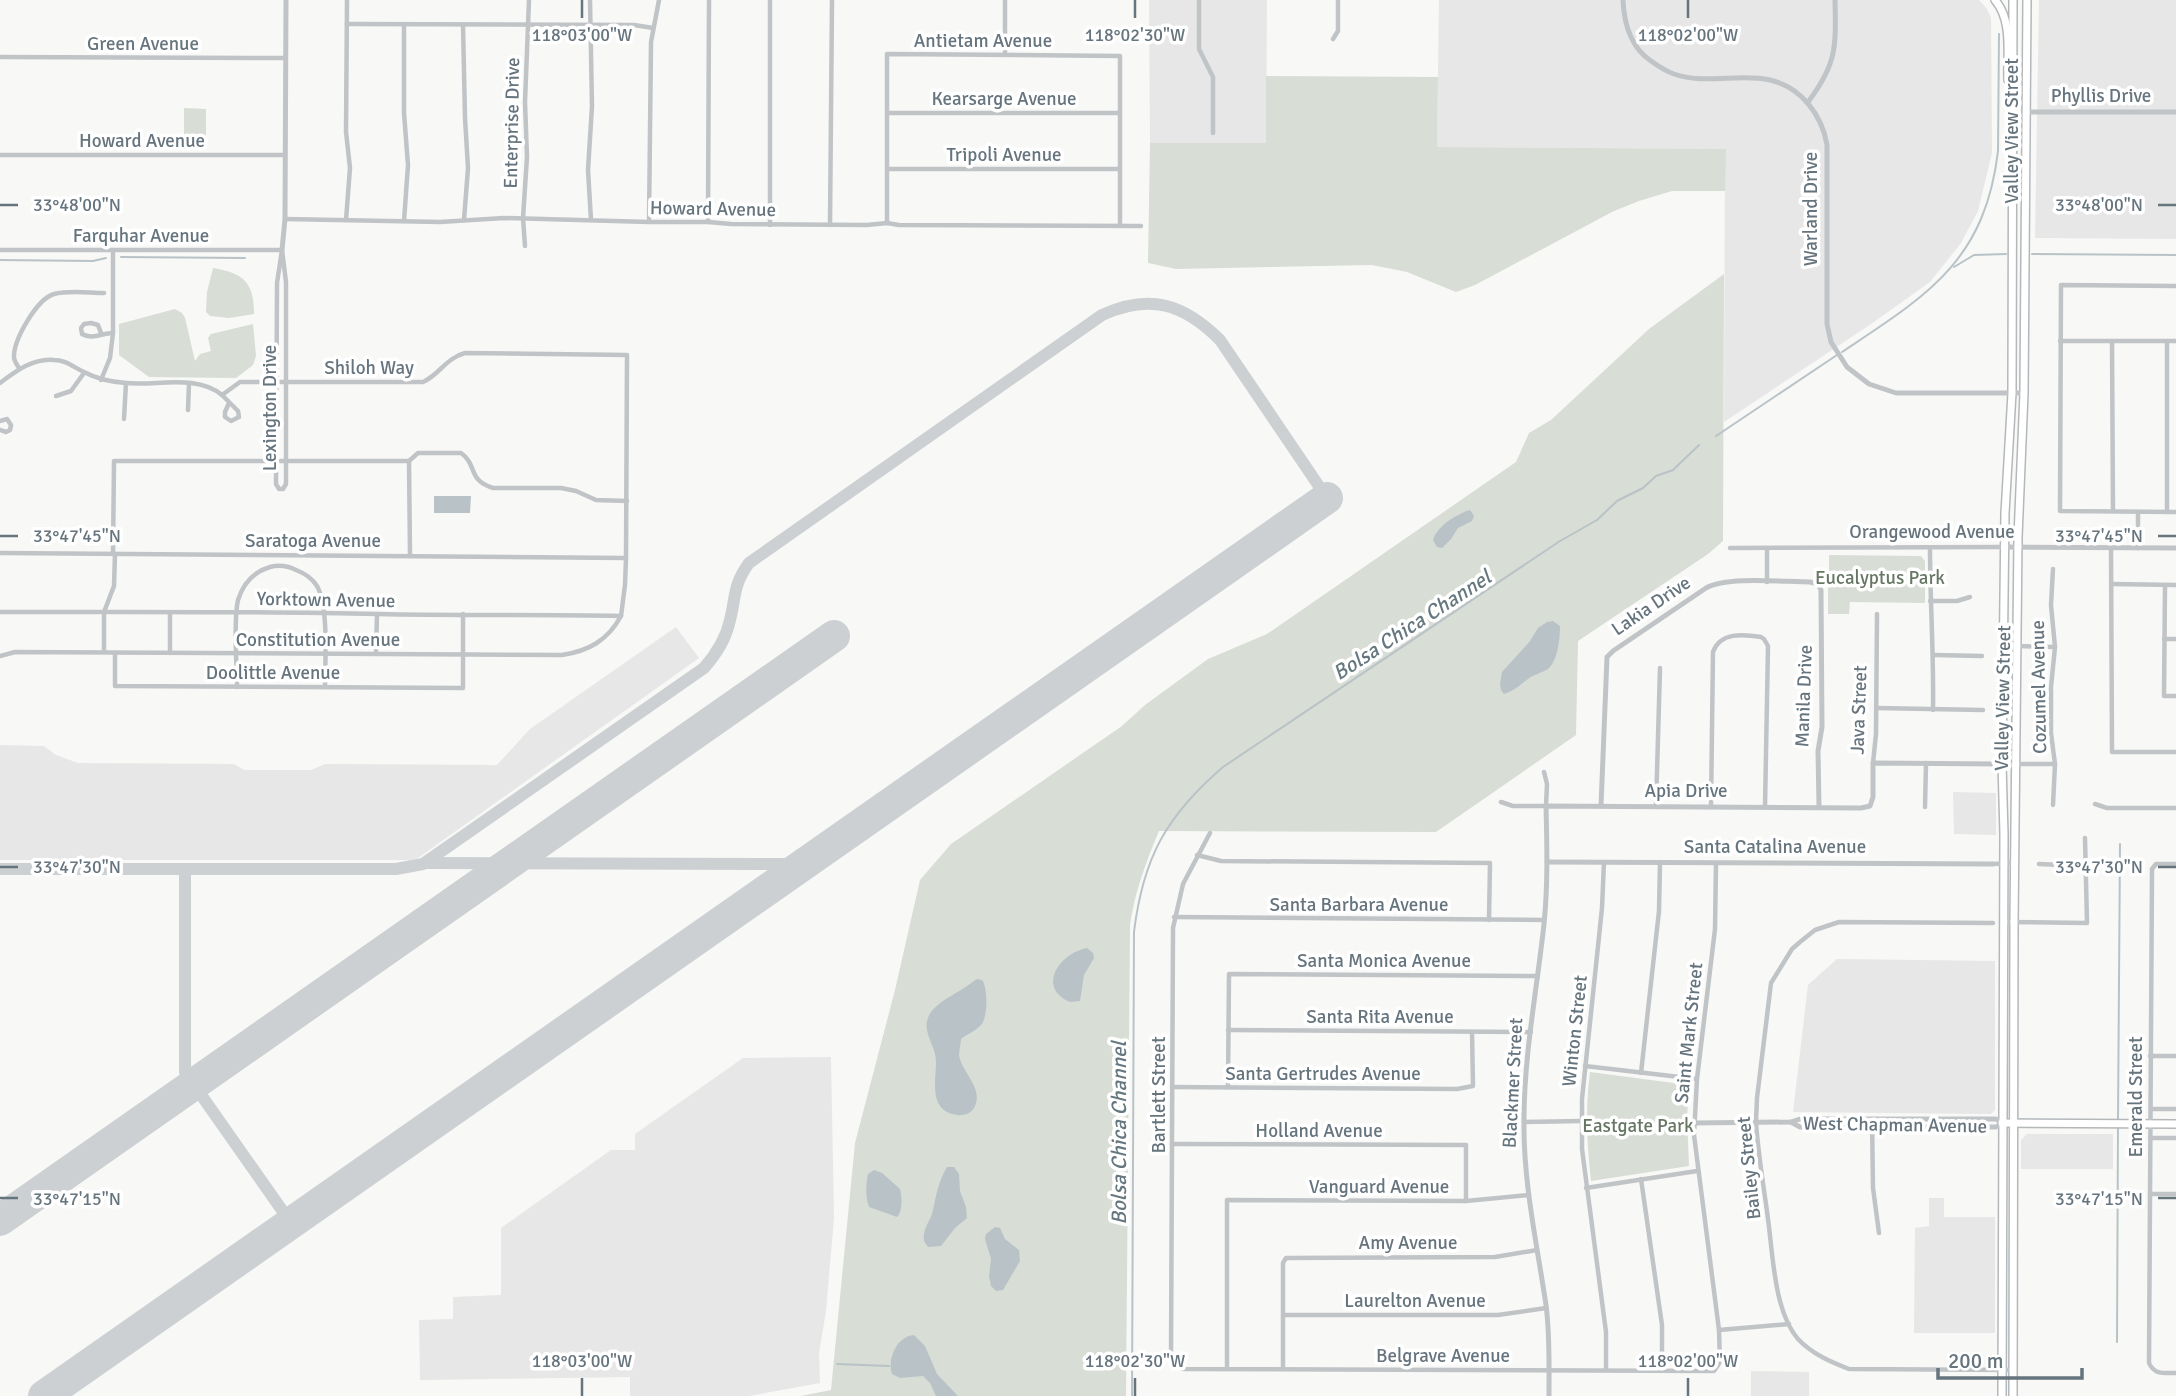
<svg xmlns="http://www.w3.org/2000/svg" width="2176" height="1396" font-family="Signika,sans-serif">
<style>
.built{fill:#e6e7e6}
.green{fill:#d8ddd6}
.water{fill:#b9c3c7}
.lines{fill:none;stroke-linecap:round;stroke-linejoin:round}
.stream{stroke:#b9c3c7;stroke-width:2}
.taxiway{stroke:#cdd0d2;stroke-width:12}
.runway{stroke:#cdd0d2;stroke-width:32}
.primary-casing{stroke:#b4b8bb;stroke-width:10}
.minor{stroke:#c0c4c7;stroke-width:4.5}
.tertiary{stroke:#c0c4c7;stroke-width:5}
.primary{stroke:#fff;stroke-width:7}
.ticks{fill:none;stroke:#66747e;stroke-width:2.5}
.labels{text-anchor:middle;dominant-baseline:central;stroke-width:7;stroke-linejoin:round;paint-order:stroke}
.street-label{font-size:19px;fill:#66747e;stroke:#fff}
.park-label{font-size:19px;fill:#677764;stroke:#fff}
.water-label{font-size:21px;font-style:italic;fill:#66787f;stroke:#fff}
.ticks-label{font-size:18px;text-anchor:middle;fill:#66747e;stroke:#fff;stroke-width:7;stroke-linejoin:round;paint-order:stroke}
</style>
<rect width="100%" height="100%" fill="#f8f8f6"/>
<g class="built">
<polygon points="1149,0 1267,0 1266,143 1150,143"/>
<polygon points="1439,0 1979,0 1987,9 1991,18 1992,153 1978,211 1961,243 1930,282 1871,324 1724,422 1725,149 1437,147"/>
<polygon points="2039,0 2176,0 2176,239 2035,238"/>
<polygon points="676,627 699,658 418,858 411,860 0,860 0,745 44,746 56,755 78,763 234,764 244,770 311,770 325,764 497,765 530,729"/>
<polygon points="1953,792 1996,793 1996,835 1954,834"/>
<polygon points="1837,959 1995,961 1995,1110 1991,1114 1793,1112 1808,985"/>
<polygon points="831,1057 834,1218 826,1311 819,1353 820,1383 749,1396 630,1396 630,1377 420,1380 419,1320 453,1319 453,1297 501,1295 501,1228 611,1150 635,1150 635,1134 743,1058"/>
<polygon points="2027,1134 2113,1134 2113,1169 2021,1169 2021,1140"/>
<polygon points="1929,1198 1944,1198 1944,1217 1995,1217 1995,1333 1914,1333 1915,1228 1929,1226"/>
<polygon points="1751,1371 1809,1372 1809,1396 1751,1396"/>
</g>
<g class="green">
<polygon points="1266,76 1438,77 1437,147 1726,149 1725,191 1672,191 1639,201 1614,211 1475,285 1456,292 1407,272 1372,265 1176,269 1148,263 1150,143 1266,143"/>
<polygon points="184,108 206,109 206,149 184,148"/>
<path d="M213,268c31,5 41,15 41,46l-25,4 -19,-2 -4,-4 1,-20z"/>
<path d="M1724,274l-1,267 -15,13 -130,87 -2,94 -140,97 -277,-1c-13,31 -24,60 -29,94l-4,471h-325l30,-6 24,-247 40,-153 25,-110 31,-36 171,-118 23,-21 63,-46 59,-25 249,-172 13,-29 22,-13 98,-91z"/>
<polygon points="175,309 182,313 185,318 195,361 200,354 211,351 208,338 211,334 253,324 256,356 253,365 236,378 149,377 119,355 119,324"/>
<polygon points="1829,555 1921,556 1925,561 1925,603 1850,602 1849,614 1828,614 1828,588 1823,582 1829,577"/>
<path d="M1590,1072l99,13 -2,33 2,48 -98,15c-4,-37 -6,-72 -1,-109z"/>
</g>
<g class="water">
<polygon points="434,496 471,496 470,513 434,513"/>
<path d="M1470,510l4,6 -2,5 -14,7 -7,11 -9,9 -5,-1 -4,-7c4,-14 24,-26 37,-30z"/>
<path d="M1553,621l7,5c0,12 -2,35 -12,43 -6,4 -14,5 -20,10 -8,6 -14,12 -24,15l-3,-4 -1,-6 2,-12 28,-31 8,-13 9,-6z"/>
<path d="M1087,948l6,5 1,5 -10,17 -4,26 -10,1c-34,-15 -10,-49 17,-54z"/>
<path d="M977,979l5,1c6,7 6,38 -1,45 -5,6 -14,9 -20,14 0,5 -2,11 -2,16 3,18 24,32 16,51 -3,7 -10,10 -18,9 -29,-4 -21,-34 -21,-53 0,-12 -7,-21 -9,-32 -4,-22 22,-32 37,-42 5,-3 8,-6 13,-9z"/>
<path d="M947,1167h7l5,7 1,17 6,16 1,11 -12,10 -14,18 -13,1 -4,-6c-2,-13 7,-20 9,-31 3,-15 6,-30 14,-43z"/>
<path d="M874,1170l8,3 18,16c2,8 3,22 -3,28l-28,-10c-4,-11 -3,-22 -1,-33z"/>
<polygon points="995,1227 1000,1228 1005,1239 1019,1250 1020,1261 1003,1290 996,1291 991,1286 989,1276 991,1259 985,1239 986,1234"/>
<path d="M914,1335l11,11 12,28 21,22h-22l-6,-13 -7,-7 -23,2 -8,-4c-5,-15 5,-38 22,-39z"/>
</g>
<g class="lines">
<g class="stream">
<polyline points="2032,254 2176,255"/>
<polyline points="121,257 245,258"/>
<polyline points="0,260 93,261 106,258"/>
<polyline points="1954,267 1974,255 2006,254"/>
<path d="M1842,352c84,-56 143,-90 156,-201l1,-117"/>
<polyline points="1716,436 1837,355"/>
<polyline points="2118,1119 2120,844"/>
<polyline points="2117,1342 2118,1125"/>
<polyline points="837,1364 889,1366"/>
<path d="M1132,1396l2,-464c9,-74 32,-116 89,-165l337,-226 37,-21 20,-19 26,-13 13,-12 17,-6 26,-25"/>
</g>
<g class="taxiway">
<polyline points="426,863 804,864"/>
<path d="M0,869h396l27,-5 281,-196c13,-15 22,-29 26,-48 6,-24 3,-35 19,-57l353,-248c48,-22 82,-11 118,25l107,158"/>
<polyline points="185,869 185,1072 291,1223"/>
</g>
<g class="runway">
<polyline points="0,1220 834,636"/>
<polyline points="44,1396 1327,498"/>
</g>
<g class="primary-casing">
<g id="primary">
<path d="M1995,0c18,21 12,54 13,80"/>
<polyline points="2002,1123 2176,1124"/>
<polyline points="2002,1396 2004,834 2002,764 2005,513 2012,393 2013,0"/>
<polyline points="2013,1396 2014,922 2018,537 2024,393 2027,0"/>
</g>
</g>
<g class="minor">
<polyline points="590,0 592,106 588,170 591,220"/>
<polyline points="770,0 770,225"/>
<polyline points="1199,0 1199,49 1213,77 1213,133"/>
<polyline points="347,24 634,25 653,28"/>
<polyline points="463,25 465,118 468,168 464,220"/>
<polyline points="1333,39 1338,31 1338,0"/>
<polyline points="1005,55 1005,0"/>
<polyline points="0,57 285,58"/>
<polyline points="888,113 1120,113"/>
<polyline points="0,155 284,155"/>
<polyline points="888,169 1120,169"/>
<polyline points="285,219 440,222 504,218 649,222 708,222 731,224 867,225 887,223 899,225 1141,226"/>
<polyline points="346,220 350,168 346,132 347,0"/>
<polyline points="404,221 408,165 404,113 404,24"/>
<polyline points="649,222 651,42 659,0"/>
<polyline points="708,222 709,0"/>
<polyline points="887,223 887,54 1120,56 1120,226"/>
<polyline points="830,225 832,0"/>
<polyline points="525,246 523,218 527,157 525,102 529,0"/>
<polyline points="0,250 282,250"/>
<polygon points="282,250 286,282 286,484 283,489 279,489 276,484 277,283"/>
<polyline points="2176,286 2061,285 2060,511 2176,512"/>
<path d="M101,333l-3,-8 -7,-2 -7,1 -3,4 1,6c10,6 20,-1 31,-1"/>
<polyline points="2060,341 2176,341"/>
<polyline points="2112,341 2113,511"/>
<polyline points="2167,341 2167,512"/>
<path d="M19,368c-2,-3 -4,-6 -5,-10 -1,-18 23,-59 40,-64 15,-4 35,-1 50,-1"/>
<polyline points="101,380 110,358 113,333 113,250"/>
<path d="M0,383c16,-12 33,-25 54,-23 12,0 19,7 30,12 13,7 27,10 42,11 31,3 70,-9 96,12l18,-13h183c16,-7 23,-24 42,-29l162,2 -1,203 -1,27 -4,31c-82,-2 -163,0 -244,-2 -126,-3 -251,-2 -377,-2"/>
<polyline points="222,395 238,411 239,417 231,421 225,417 225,412 229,403"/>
<polyline points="56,396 71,391 84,373"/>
<polyline points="188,410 189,383"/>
<polyline points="124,419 126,383"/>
<polyline points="0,421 7,419 11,425 10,430 6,432 0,430"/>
<polyline points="2111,547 2112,752 2176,752"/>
<polyline points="1730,548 2005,547"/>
<polyline points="1767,548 1767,582"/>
<polyline points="2138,548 2138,512"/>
<path d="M1930,549c0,53 4,107 3,161"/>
<polyline points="0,553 626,558"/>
<polyline points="113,554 114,461 409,461"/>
<path d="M410,555l-1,-94 9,-8h43c17,12 6,27 32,35h68l15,3 20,9 31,1"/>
<polyline points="2111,584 2176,585"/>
<polyline points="2165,585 2164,696 2176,696"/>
<polyline points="1930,601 1957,601 1970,597"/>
<polyline points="170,613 170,653"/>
<polyline points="2164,639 2176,639"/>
<polyline points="2017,646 2055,647"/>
<polyline points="104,652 104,612 114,586 115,554"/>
<polyline points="115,653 115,686 463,688 463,614"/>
<polyline points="376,654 377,614"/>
<polyline points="1934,655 1982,656"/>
<path d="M0,656l15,-4 547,3c27,-4 46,-15 59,-39"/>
<path d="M237,687c0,-24 -4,-66 1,-87 5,-16 15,-28 32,-33 8,-2 18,-1 26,3 8,3 16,8 21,16 12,21 8,76 8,101"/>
<polyline points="1876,708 1983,710"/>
<polyline points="1873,763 1876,734 1877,614"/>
<polyline points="2002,764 2055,764"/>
<polyline points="1501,802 1513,806 1546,806 1547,784 1544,772"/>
<polyline points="2095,804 2107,808 2176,808"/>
<polyline points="2053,805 2055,764 2051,733 2051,687 2055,647 2051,605 2053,569"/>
<polyline points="1656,807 1660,668"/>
<path d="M1711,807l2,-155c7,-20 30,-18 48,-15l3,2 4,7 -3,161"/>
<polyline points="1925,807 1926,763"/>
<polyline points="1210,833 1183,884 1173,928 1171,1358 1173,1365 1183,1369 1714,1371 1720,1362 1719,1330 1694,1135 1697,1079 1715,929 1716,863"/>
<polyline points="1197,855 1221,861 1490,863 1489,920"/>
<polyline points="1604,862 1602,908 1582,1099 1582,1149 1606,1332 1606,1370"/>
<polyline points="1993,864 2014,863"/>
<polyline points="2039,864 2086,866"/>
<path d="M2176,864h-20l-4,5 -3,494c5,12 16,10 27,10"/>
<polyline points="1174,917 1544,920"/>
<polyline points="2003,922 2087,923 2085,838"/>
<path d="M1993,923l-154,-1 -24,8 -15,12 -8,7 -21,34 -14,115 -1,24c2,33 8,65 12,97 5,36 6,92 30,120 14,15 33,23 51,30l164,1"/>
<polyline points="1228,1030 1531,1032"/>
<polyline points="2150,1056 2176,1056"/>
<polyline points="1585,1066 1697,1079"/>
<polyline points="1641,1073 1659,911 1660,862"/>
<polyline points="1173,1087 1457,1089 1473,1086 1472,1032"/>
<polyline points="1228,1087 1229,974 1538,976"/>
<polyline points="2151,1109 2176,1109"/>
<polyline points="1872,1119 1873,1188 1879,1233"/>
<polyline points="1524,1122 1582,1121"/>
<polyline points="2150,1138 2176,1138"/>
<polyline points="1172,1144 1466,1145 1466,1201"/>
<polyline points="1641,1179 1662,1325 1662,1370"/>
<polyline points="1586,1188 1697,1171"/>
<polyline points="2150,1194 2176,1194"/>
<polyline points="1283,1315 1498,1315 1546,1308"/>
<polyline points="1719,1330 1789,1324"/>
<polyline points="1227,1369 1227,1200 1466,1201 1529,1195"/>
<polyline points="1283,1369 1283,1263 1286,1258 1495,1257 1537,1250"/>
</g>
<g class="tertiary">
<path d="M1623,0c1,24 7,47 28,61 7,5 14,10 23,13 30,11 65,-1 96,6 31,7 52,35 57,65v179l4,18 16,25 22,17 27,9h128"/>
<path d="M1808,102c29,-38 28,-55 27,-102"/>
<polyline points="2026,112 2176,112"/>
<polyline points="282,250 285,219 286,0"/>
<polyline points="2005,547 2176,548"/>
<path d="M1601,806l6,-149 6,-6 93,-63c21,-12 78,-6 104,-6l8,2 3,6 1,137 -4,24 1,56"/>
<polyline points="1547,862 1993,864"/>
<polyline points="1791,1122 1800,1127 1996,1127 2002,1123"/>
<polyline points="1694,1123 1791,1122 1800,1119 1996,1119 2002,1123"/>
<path d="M1549,1396c0,-30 1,-61 -3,-91 -9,-61 -23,-123 -22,-185 0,-65 13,-131 20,-196 4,-39 3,-79 2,-118l315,2 9,-2 3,-9v-34l129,1"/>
</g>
<use href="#primary" class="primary"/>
</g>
<path class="ticks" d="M582,0v18M1135,0v18M1688,0v18M0,205h18M2158,205h18M0,536h18M2158,536h18M0,867h18M2158,867h18M0,1198h18M2158,1198h18M582,1378v18M1135,1378v18M1688,1378v18"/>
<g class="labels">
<g class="street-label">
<text x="983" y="41">Antietam Avenue</text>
<text x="143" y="44">Green Avenue</text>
<text x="2101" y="96">Phyllis Drive</text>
<text x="1004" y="99">Kearsarge Avenue</text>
<text transform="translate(512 123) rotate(-89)">Enterprise Drive</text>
<text transform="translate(2012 131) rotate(-90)">Valley View Street</text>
<text x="142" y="141">Howard Avenue</text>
<text x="1004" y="155">Tripoli Avenue</text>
<text transform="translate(713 209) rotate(1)">Howard Avenue</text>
<text transform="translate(1811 209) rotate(-90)">Warland Drive</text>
<text x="141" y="236">Farquhar Avenue</text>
<text x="369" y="368">Shiloh Way</text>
<text transform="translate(270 408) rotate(-90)">Lexington Drive</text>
<text x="1932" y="532">Orangewood Avenue</text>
<text x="313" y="541">Saratoga Avenue</text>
<text transform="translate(326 600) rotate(1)">Yorktown Avenue</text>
<text transform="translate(1651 606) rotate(-34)">Lakia Drive</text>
<text x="318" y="640">Constitution Avenue</text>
<text x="273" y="673">Doolittle Avenue</text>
<text transform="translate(2039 687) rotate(-91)">Cozumel Avenue</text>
<text transform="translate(1804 696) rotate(-88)">Manila Drive</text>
<text transform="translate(2003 698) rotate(-89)">Valley View Street</text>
<text transform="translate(1859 710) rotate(-88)">Java Street</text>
<text x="1686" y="791">Apia Drive</text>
<text x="1775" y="847">Santa Catalina Avenue</text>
<text x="1359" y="905">Santa Barbara Avenue</text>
<text x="1384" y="961">Santa Monica Avenue</text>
<text x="1380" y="1017">Santa Rita Avenue</text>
<text transform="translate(1575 1031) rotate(-84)">Winton Street</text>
<text transform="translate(1689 1033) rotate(-84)">Saint Mark Street</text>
<text x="1323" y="1074">Santa Gertrudes Avenue</text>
<text transform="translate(1513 1083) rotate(-87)">Blackmer Street</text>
<text transform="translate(1159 1095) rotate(-90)">Bartlett Street</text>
<text transform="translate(2136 1097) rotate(-90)">Emerald Street</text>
<text transform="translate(1895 1125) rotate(1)">West Chapman Avenue</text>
<text x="1319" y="1131">Holland Avenue</text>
<text transform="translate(1749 1168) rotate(-96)">Bailey Street</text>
<text x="1379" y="1187">Vanguard Avenue</text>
<text x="1408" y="1243">Amy Avenue</text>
<text x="1415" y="1301">Laurelton Avenue</text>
<text x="1443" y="1356">Belgrave Avenue</text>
</g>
<g class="park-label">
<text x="1880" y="578">Eucalyptus Park</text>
<text x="1638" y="1126">Eastgate Park</text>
</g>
<g class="water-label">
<text transform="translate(1412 625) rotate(-33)">Bolsa Chica Channel</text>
<text transform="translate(1119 1133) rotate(-90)">Bolsa Chica Channel</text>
</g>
</g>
<g class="ticks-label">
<text x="582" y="41">118°03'00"W</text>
<text x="1135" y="41">118°02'30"W</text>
<text x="1688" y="41">118°02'00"W</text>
<text x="77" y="211">33°48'00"N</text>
<text x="2099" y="211">33°48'00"N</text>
<text x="77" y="542">33°47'45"N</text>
<text x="2099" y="542">33°47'45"N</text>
<text x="77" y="873">33°47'30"N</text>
<text x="2099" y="873">33°47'30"N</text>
<text x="77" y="1205">33°47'15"N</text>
<text x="2099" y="1205">33°47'15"N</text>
<text x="582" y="1367">118°03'00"W</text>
<text x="1135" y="1367">118°02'30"W</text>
<text x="1688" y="1367">118°02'00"W</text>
</g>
<path d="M1938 1368v10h144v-10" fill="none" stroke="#66747e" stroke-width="3.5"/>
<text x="1948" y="1368" font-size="21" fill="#66747e" stroke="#ffffff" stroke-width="5" paint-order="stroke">200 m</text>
</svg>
